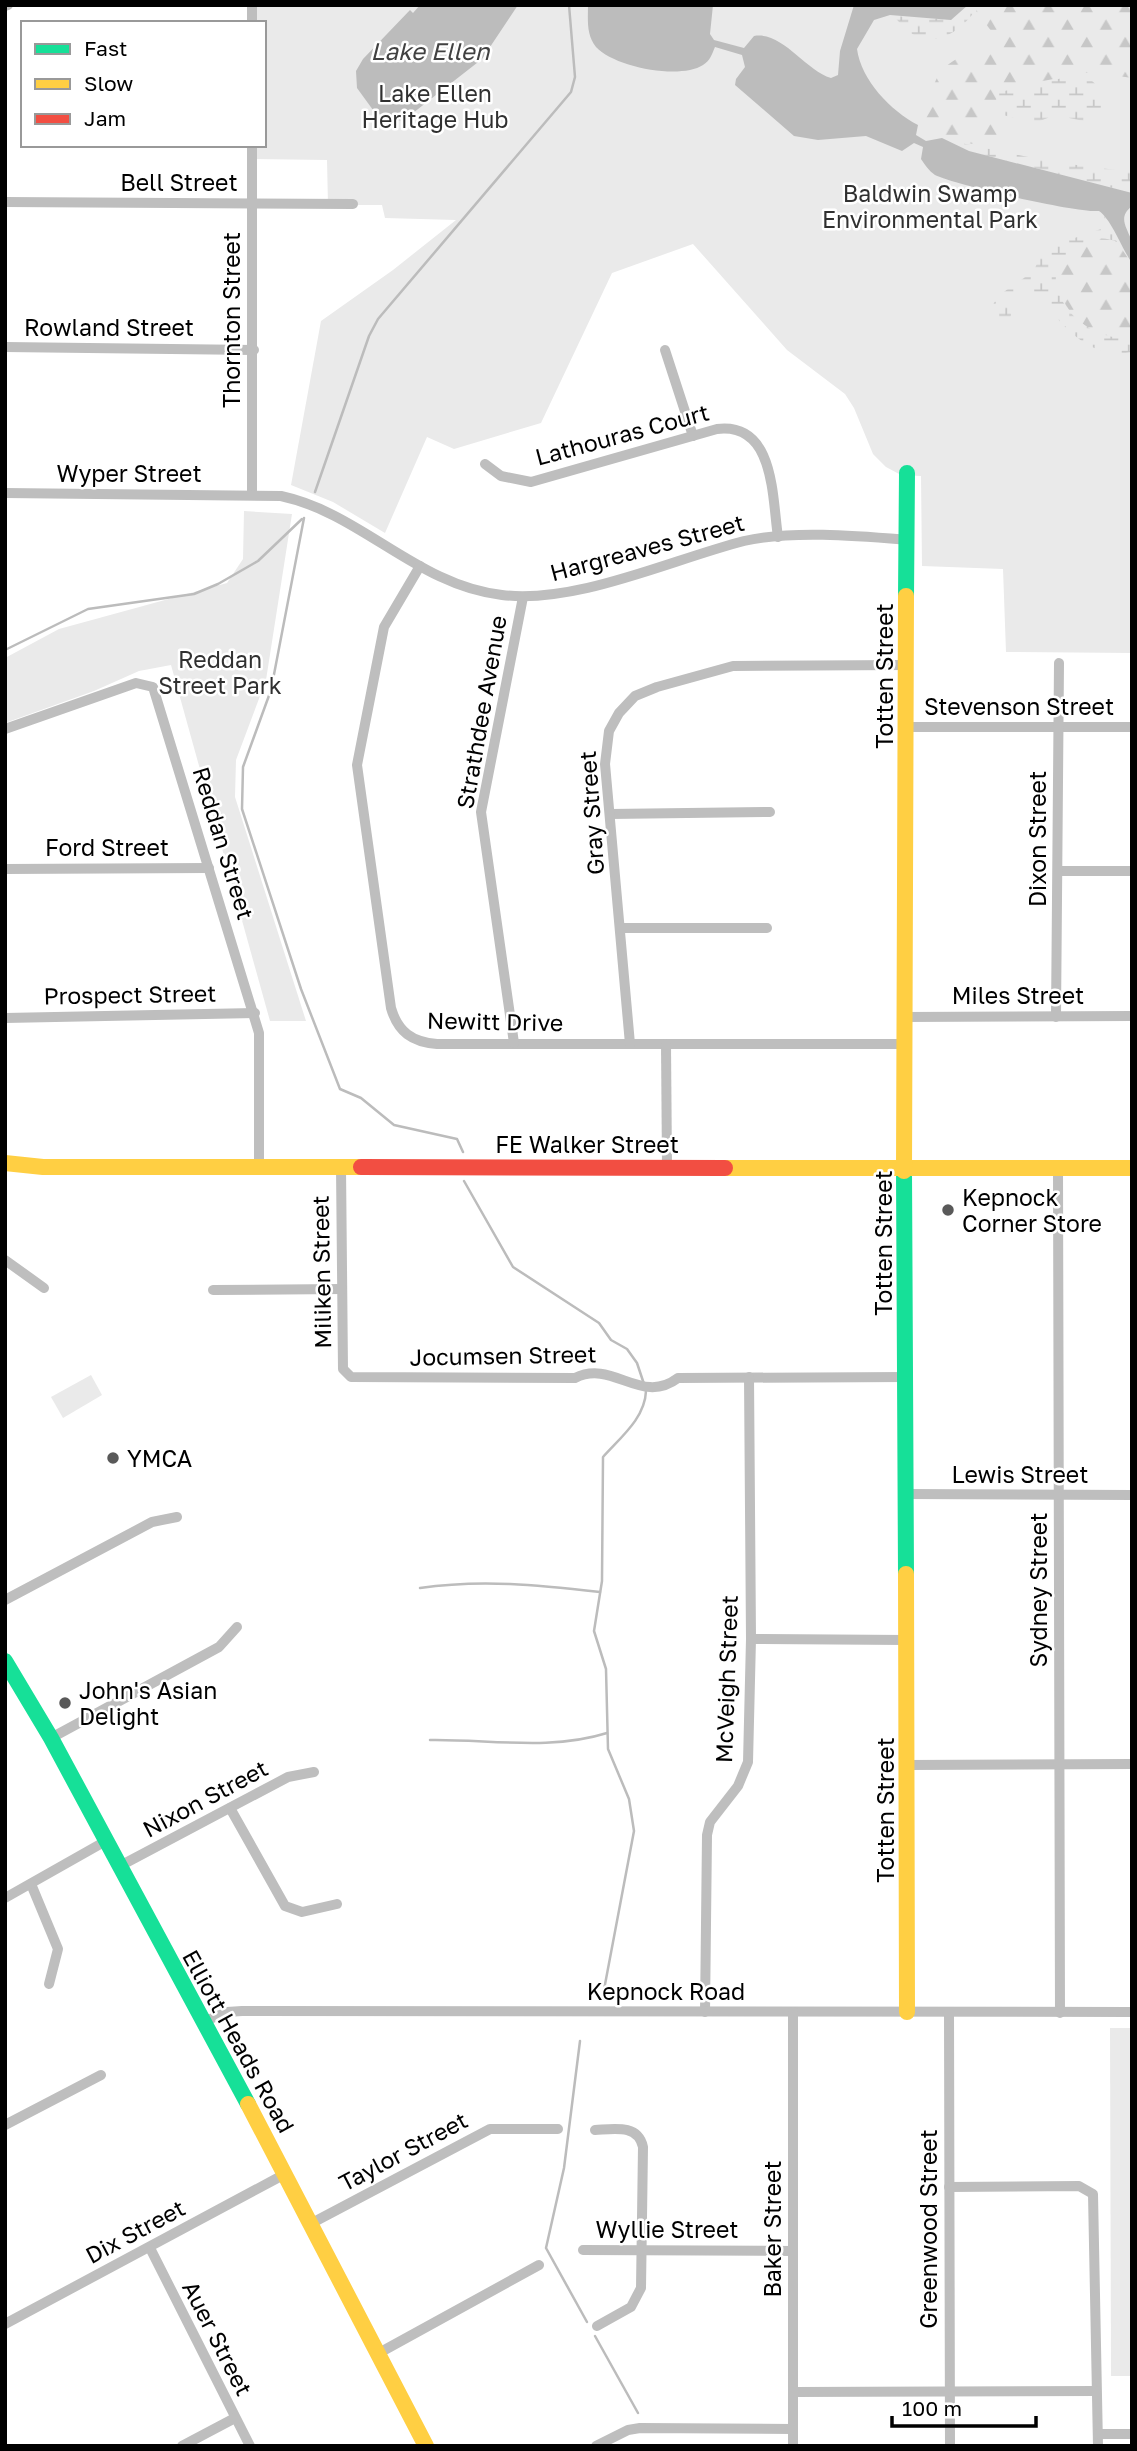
<svg xmlns="http://www.w3.org/2000/svg" width="1137" height="2451" font-family="'Golos Text',sans-serif">
<style>
.green{fill:#eaeaea}
.forest{fill:url(#forest-firs)}
.wetland{fill:url(#wetland-marsh)}
.water{fill:#bcbcbc}
.lines{fill:none;stroke-linecap:round;stroke-linejoin:round}
.stream{stroke:#bcbcbc;stroke-width:2.5}
.street{stroke:#bebebe;stroke-width:10}
.fast{stroke:#16e098;stroke-width:16}
.slow{stroke:#ffcf43;stroke-width:16}
.jam{stroke:#f24e42;stroke-width:16}
.poi-dot{fill:#595959;stroke:#fff;stroke-width:2.5}
.labels{text-anchor:middle;dominant-baseline:central;stroke-width:5;stroke-linejoin:round;paint-order:stroke}
.park-label{font-size:23px;fill:#303030;stroke:#fff}
.street-label{font-size:23px;fill:#000;stroke:#fff}
.poi-label{font-size:23px;fill:#000;stroke:#fff;text-anchor:start}
.water-label{font-size:24px;font-style:italic;fill:#414141;stroke:#fff}
</style>
<defs>
<pattern id="forest-firs" width="22" height="20" patternUnits="userSpaceOnUse" patternTransform="scale(1.75)"><rect width="22" height="20" fill="#eaeaea"/><path d="M5 1l3.5 6h-7zM16 11l3.5 6h-7z" fill="#c7c7c7"/></pattern>
<pattern id="wetland-marsh" width="20" height="14" patternUnits="userSpaceOnUse" patternTransform="scale(1.75)"><rect width="20" height="14" fill="#eaeaea"/><path d="M1 5h8M5 5V1M11 12h8M15 12V8" fill="none" stroke="#c7c7c7"/></pattern>
</defs>
<rect width="100%" height="100%" fill="#fff"/>
<g class="green">
<polygon points="252,5 1132,5 1132,653 1006,652 1003,569 922,566 921,476 901,475 886,467 873,454 854,408 845,394 787,350 693,244 612,273 541,423 454,449 427,437 385,533 333,502 291,485 321,321 393,270 456,220 385,218 382,205 328,205 327,160 251,159 251,145 264,145 264,23 251,23"/>
<polygon points="244,511 292,514 266,680 236,760 235,797 306,1021 270,1021 171,665 139,671 94,691 5,723 5,658 59,629 227,583 243,559"/>
<polygon points="91,1375 102,1395 63,1418 51,1397"/>
<polygon points="1110,2028 1132,2028 1132,2376 1111,2376"/>
</g>
<g class="forest">
<path d="M979,5h153v73l-41,-6 -80,15 -11,4c-7,19 11,41 -3,57l-60,-10 -23,-14c1,-17 6,-23 19,-31 1,-25 27,-40 49,-41l10,-20 -16,-21z"/>
<path d="M1103,237l14,5 15,22 -2,73c-65,8 -109,-85 -27,-100z"/>
</g>
<g class="wetland">
<path d="M968,5h11c-15,24 -40,44 -69,28 -9,-5 -10,-14 -20,-18l37,5 33,-5z"/>
<path d="M1076,75c22,3 28,19 30,38l-13,10 -38,-8 -20,8 -36,-9 -3,-17 4,-5z"/>
<polygon points="951,141 1053,162 1132,172 1132,193 969,151"/>
<path d="M1103,213l14,29c-26,-14 -69,15 -60,46 8,30 45,56 75,48v16c-64,12 -84,-68 -115,-59l-8,12 2,10 -4,11 -13,-2 -5,-12 9,-16 36,-25 7,-18 10,-7 50,-17 3,-7z"/>
</g>
<g class="water">
<polygon points="420,5 518,5 482,59 404,120 391,121 373,110 357,88 356,71 363,59 410,10 413,13"/>
<path d="M588,5h125l-3,29 4,6 30,8 10,-12c28,-5 51,34 77,42l7,-3 2,-24 14,-46h114l-17,15 -61,-5 -16,5 -17,29c4,31 34,62 61,76l-2,10 10,6 16,-3 27,13 163,42v13c-14,11 -6,20 -1,33 2,7 1,17 1,24 -10,-14 -20,-43 -33,-52 -22,2 -144,-26 -164,-36 -6,-4 -10,-10 -14,-16l2,-12 -9,-4 -12,8 -36,-15 -48,4 -24,-4 -59,-51 1,-6 9,-12 -3,-12 -27,-8c-3,7 -5,14 -12,18 -23,15 -89,2 -107,-18 -10,-12 -8,-28 -8,-42z"/>
</g>
<g class="lines">
<g class="stream">
<polyline points="315,492 369,336 378,319 571,92 575,77 569,5"/>
<polyline points="304,518 271,690 243,767 242,809 301,989 340,1089 361,1098 394,1125 457,1139 463,1152"/>
<polyline points="5,650 88,609 194,594 218,584 258,561 302,519"/>
<polyline points="464,1181 513,1267 599,1323 611,1340 627,1349 637,1363 644,1384"/>
<path d="M420,1588c61,-9 119,-3 180,4"/>
<path d="M430,1740c58,-1 120,11 177,-7"/>
<path d="M603,1995l31,-164 -5,-32 -21,-50 -2,-80 -12,-38 8,-50 1,-124c18,-20 42,-39 43,-66"/>
<polyline points="580,2041 564,2168 546,2248 587,2322"/>
<polyline points="595,2336 638,2413"/>
</g>
<g class="street">
<polyline points="5,6 8,5"/>
<polyline points="252,23 252,5"/>
<polyline points="252,145 252,495"/>
<polyline points="5,202 353,204"/>
<polyline points="5,347 254,350"/>
<polyline points="665,350 693,436"/>
<path d="M485,464l16,12 30,6 186,-53c58,-7 55,68 61,108"/>
<path d="M5,493l276,3c80,17 137,90 221,99 75,9 168,-35 242,-54 48,-11 115,-5 164,-1"/>
<path d="M420,566l-36,61 -27,138 34,243c7,24 21,34 46,36h468"/>
<polyline points="907,727 1132,727"/>
<polyline points="5,729 136,683 153,687 259,1033 259,1167"/>
<polyline points="610,814 770,812"/>
<polyline points="5,869 209,868"/>
<polyline points="1058,871 1132,871"/>
<polyline points="620,928 767,928"/>
<polyline points="904,1017 1132,1016"/>
<polyline points="1056,1017 1059,663"/>
<polyline points="5,1018 255,1013"/>
<polyline points="514,1043 481,812 523,597"/>
<polyline points="630,1044 605,764 609,731 619,713 635,696 657,687 733,666 907,665"/>
<polyline points="666,1044 667,1167"/>
<path d="M341,1167l2,202 8,8 224,1c38,-19 66,28 103,0l229,-1"/>
<polyline points="1058,1167 1060,2013"/>
<polyline points="5,1260 44,1288"/>
<polyline points="213,1290 342,1289"/>
<polyline points="907,1494 1132,1495"/>
<polyline points="5,1600 152,1522 177,1517"/>
<polyline points="751,1639 907,1640"/>
<polyline points="51,1738 219,1647 237,1627"/>
<polyline points="908,1765 1132,1764"/>
<polyline points="230,1808 285,1906 302,1912 337,1904"/>
<polyline points="118,1867 288,1777 314,1772"/>
<polyline points="31,1884 58,1949 49,1984"/>
<polyline points="5,1898 104,1842"/>
<polyline points="705,2012 707,1835 710,1822 738,1786 748,1762 751,1639 749,1377"/>
<polyline points="949,2012 950,2446"/>
<polyline points="203,2022 227,2012 242,2011 1132,2012"/>
<polyline points="5,2125 101,2075"/>
<path d="M595,2130c19,-1 43,-6 48,17l-2,141 -10,19 -34,19"/>
<polyline points="949,2187 1079,2186 1093,2194 1098,2446"/>
<polyline points="312,2223 490,2129 558,2129"/>
<polyline points="150,2248 250,2446"/>
<polyline points="583,2250 793,2251"/>
<polyline points="5,2324 285,2174"/>
<polyline points="379,2353 539,2265"/>
<polyline points="794,2392 1096,2391"/>
<polyline points="1098,2434 1132,2434"/>
<polyline points="182,2446 235,2418"/>
<polyline points="596,2446 628,2430 640,2428 793,2429"/>
<polyline points="793,2446 793,2012"/>
</g>
<g class="fast">
<polyline points="906,596 907,473"/>
<polyline points="904,1171 906,1574"/>
<polyline points="5,1661 51,1738 248,2104"/>
</g>
<g class="slow">
<polyline points="5,1163 43,1167 361,1167"/>
<polyline points="725,1168 1132,1168"/>
<polyline points="904,1171 906,596"/>
<polyline points="906,1574 907,2012"/>
<polyline points="248,2104 426,2446"/>
</g>
<polyline class="jam" points="361,1167 725,1168"/>
</g>
<g class="poi-dot">
<circle cx="948" cy="1210" r="7"/>
<circle cx="113" cy="1458" r="7"/>
<circle cx="65" cy="1703" r="7"/>
</g>
<g class="labels">
<g class="park-label">
<text x="435" y="93">Lake Ellen<tspan x="435" dy="26">Heritage Hub</tspan></text>
<text x="930" y="193">Baldwin Swamp<tspan x="930" dy="26">Environmental Park</tspan></text>
<text x="220" y="659">Reddan<tspan x="220" dy="26">Street Park</tspan></text>
</g>
<g class="street-label">
<text x="179" y="182">Bell Street</text>
<text transform="translate(231 320) rotate(-90)">Thornton Street</text>
<text x="109" y="327">Rowland Street</text>
<text transform="translate(622 434) rotate(-15)">Lathouras Court</text>
<text x="129" y="473">Wyper Street</text>
<text transform="translate(647 547) rotate(-15)">Hargreaves Street</text>
<text transform="translate(884 676) rotate(-90)">Totten Street</text>
<text x="1019" y="706">Stevenson Street</text>
<text transform="translate(481 712) rotate(-80)">Strathdee Avenue</text>
<text transform="translate(591 813) rotate(-94)">Gray Street</text>
<text transform="translate(1037 839) rotate(-90)">Dixon Street</text>
<text transform="translate(224 843) rotate(73)">Reddan Street</text>
<text x="107" y="847">Ford Street</text>
<text transform="translate(130 994) rotate(-1)">Prospect Street</text>
<text x="1018" y="995">Miles Street</text>
<text transform="translate(495 1021) rotate(1)">Newitt Drive</text>
<text x="587" y="1144">FE Walker Street</text>
<text transform="translate(883 1243) rotate(-90)">Totten Street</text>
<text transform="translate(321 1272) rotate(-91)">Miliken Street</text>
<text transform="translate(503 1355) rotate(-1)">Jocumsen Street</text>
<text x="1020" y="1474">Lewis Street</text>
<text transform="translate(1038 1590) rotate(-90)">Sydney Street</text>
<text transform="translate(726 1679) rotate(-88)">McVeigh Street</text>
<text transform="translate(205 1798) rotate(-28)">Nixon Street</text>
<text transform="translate(885 1810) rotate(-90)">Totten Street</text>
<text x="666" y="1991">Kepnock Road</text>
<text transform="translate(239 2041) rotate(61)">Elliott Heads Road</text>
<text transform="translate(403 2151) rotate(-28)">Taylor Street</text>
<text x="667" y="2229">Wyllie Street</text>
<text transform="translate(772 2229) rotate(-90)">Baker Street</text>
<text transform="translate(928 2229) rotate(-90)">Greenwood Street</text>
<text transform="translate(135 2231) rotate(-28)">Dix Street</text>
<text transform="translate(218 2338) rotate(63)">Auer Street</text>
</g>
<g class="poi-label">
<text x="962" y="1197">Kepnock<tspan x="962" dy="26">Corner Store</tspan></text>
<text x="127" y="1458">YMCA</text>
<text x="79" y="1690">John's Asian<tspan x="79" dy="26">Delight</tspan></text>
</g>
<g class="water-label">
<text x="430" y="50">Lake Ellen</text>
</g>
</g>
<rect width="1137" height="2451" fill="none" stroke="#000000" stroke-width="14"/>
<rect x="21" y="21" width="245" height="126" fill="#ffffff" stroke="#999999" stroke-width="2"/>
<rect x="35" y="44" width="35" height="10" fill="#16e098" stroke="#999999" stroke-width="2"/>
<text x="84" y="56" font-size="21" fill="#000000">Fast</text>
<rect x="35" y="79" width="35" height="10" fill="#ffcf43" stroke="#999999" stroke-width="2"/>
<text x="84" y="91" font-size="21" fill="#000000">Slow</text>
<rect x="35" y="114" width="35" height="10" fill="#f24e42" stroke="#999999" stroke-width="2"/>
<text x="84" y="126" font-size="21" fill="#000000">Jam</text>
<path d="M892 2416v10h144v-10" fill="none" stroke="#000000" stroke-width="3.5"/>
<text x="902" y="2416" font-size="21" fill="#000000" stroke="#ffffff" stroke-width="5" paint-order="stroke">100 m</text>
</svg>
